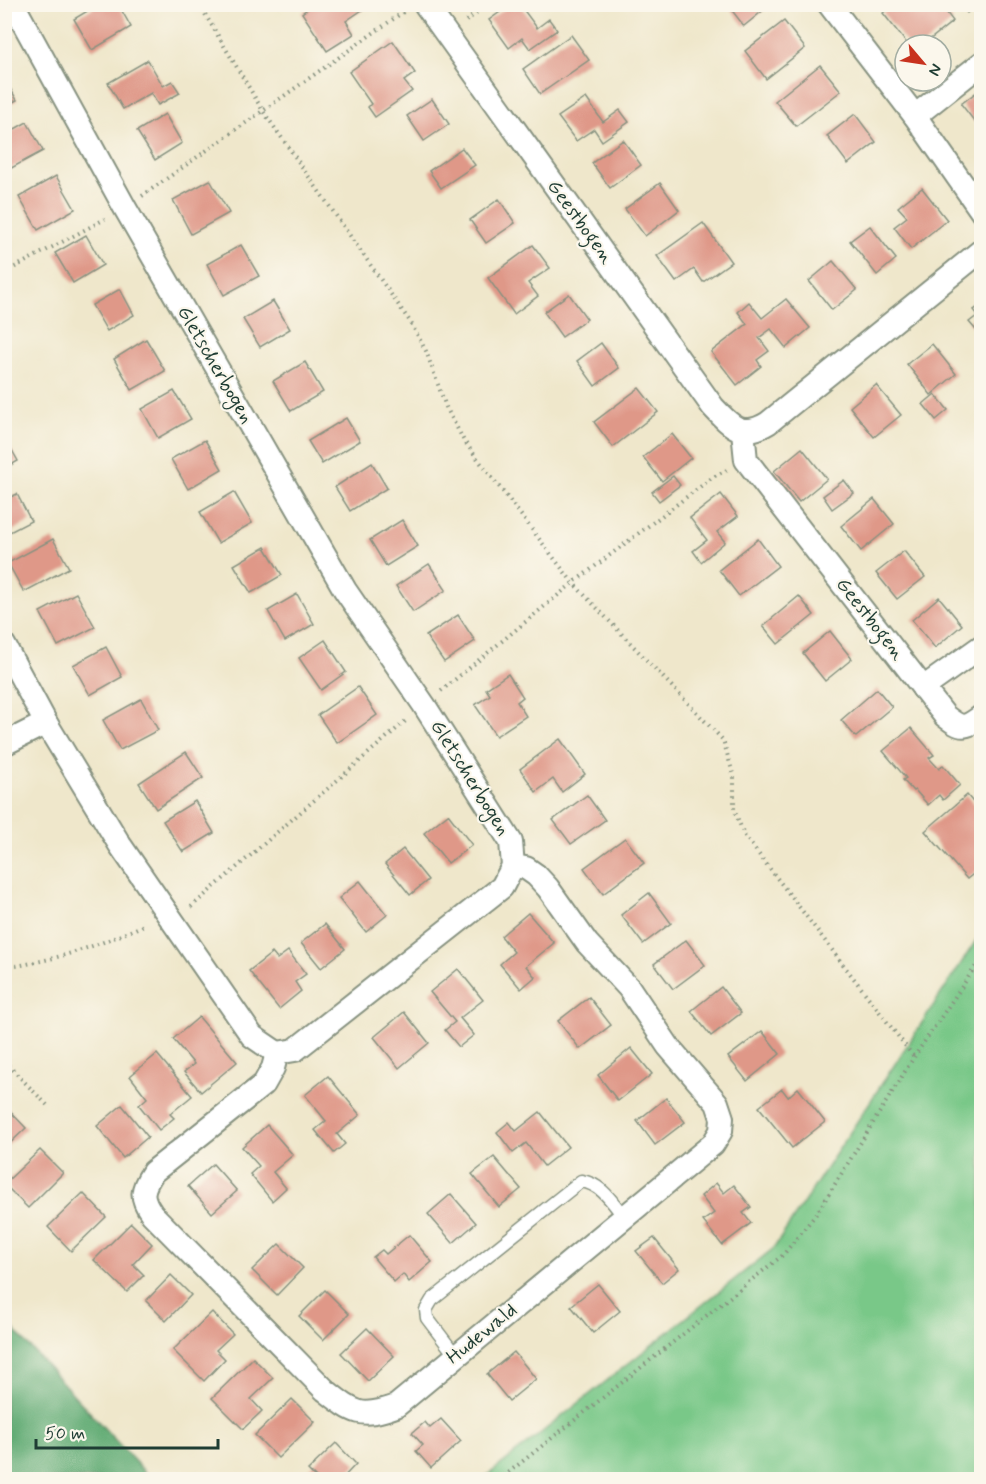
<svg xmlns="http://www.w3.org/2000/svg" width="986" height="1484" font-family="Mynerve,sans-serif">
<style>
.green{fill:#79c888;stroke:#4c825e;stroke-width:1.5}
.forest{fill:#62ac74;stroke:#407454;stroke-width:1.5}
.building{fill:#df9888}
.lines{fill:none;stroke-linecap:round;stroke-linejoin:round}
.lane-casing{stroke:#879280;stroke-width:15}
.street-casing{stroke:#879280;stroke-width:26}
.path{stroke:#879280;stroke-width:4;stroke-dasharray:1.5 4.5;stroke-linecap:butt}
.lane{stroke:#fff;stroke-width:12}
.street{stroke:#fff;stroke-width:22}
.labels{text-anchor:middle;dominant-baseline:central;stroke-width:4.5;stroke-linejoin:round;paint-order:stroke}
.street-label{font-size:20px;fill:#1f3d34;stroke:#fbf7ec}
</style>
<rect width="100%" height="100%" fill="#fbf7ec"/>
<filter id="ink" filterUnits="userSpaceOnUse"><feTurbulence type="fractalNoise" baseFrequency=".0167" numOctaves="2"/><feDisplacementMap in="SourceGraphic" scale="12" xChannelSelector="R" yChannelSelector="G"/><feConvolveMatrix kernelMatrix="1 2 1 2 8 2 1 2 1" color-interpolation-filters="sRGB"/></filter>
<filter id="wash" filterUnits="userSpaceOnUse"><feTurbulence type="fractalNoise" baseFrequency=".008" numOctaves="4" result="noise"/><feDisplacementMap in="SourceGraphic" scale="24" xChannelSelector="R" yChannelSelector="G"/><feGaussianBlur stdDeviation="1.35" result="paint"/><feColorMatrix in="noise" values="0 0 0 0 0 0 0 0 0 0 0 0 0 0 0 0 0 1.4 0 .05"/><feComposite in="paint" operator="in"/></filter>
<g filter="url(#wash)">
<rect width="100%" height="100%" fill="#efe7cb"/>
<polygon class="green" points="981,933 981,1479 483,1479 774,1248"/>
<polygon class="forest" points="4,1320 5,1320 151,1479 5,1479"/>
<g id="blocks">
<g class="building">
<polygon points="99,4 118,4 131,27 92,50 74,19"/>
<polygon points="314,4 371,4 346,21 354,34 327,51 302,13"/>
<polygon points="727,4 771,4 744,26"/>
<polygon points="893,4 922,4 926,9 931,4 940,4 953,21 923,45 908,45 883,13"/>
<polygon points="960,4 978,4 967,13"/>
<polygon points="510,5 520,5 537,28 549,19 557,30 530,49 522,38 509,48 489,20"/>
<polygon points="784,21 805,48 766,79 745,51"/>
<polygon points="571,35 589,60 540,94 523,69"/>
<polygon points="393,41 415,73 404,81 412,91 375,117 368,107 371,104 349,72"/>
<polygon points="148,60 163,86 172,81 180,93 158,105 151,93 123,109 108,83"/>
<polygon points="820,65 841,91 796,126 775,101"/>
<polygon points="4,78 17,100 4,107"/>
<polygon points="982,88 982,131 961,104"/>
<polygon points="586,98 603,122 620,110 629,122 602,141 594,129 576,141 558,117"/>
<polygon points="432,99 449,124 424,141 407,116"/>
<polygon points="165,114 182,143 155,160 137,131"/>
<polygon points="855,114 876,142 848,164 827,136"/>
<polygon points="27,122 43,151 4,172 4,135"/>
<polygon points="623,140 641,165 610,188 592,163"/>
<polygon points="462,148 475,165 441,188 429,171"/>
<polygon points="56,176 75,209 38,230 19,197"/>
<polygon points="210,180 229,213 191,234 173,200"/>
<polygon points="660,183 679,210 645,236 625,209"/>
<polygon points="922,188 947,220 911,249 894,227 907,217 898,207"/>
<polygon points="499,199 515,223 486,243 470,220"/>
<polygon points="703,223 731,262 703,282 694,269 676,282 657,256"/>
<polygon points="870,226 896,259 877,275 850,241"/>
<polygon points="86,235 103,265 73,283 55,253"/>
<polygon points="241,245 259,276 224,295 207,264"/>
<polygon points="533,245 550,268 528,283 538,296 514,314 488,278"/>
<polygon points="833,261 857,290 832,310 809,281"/>
<polygon points="120,289 134,315 107,331 92,305"/>
<polygon points="569,294 587,319 562,337 544,312"/>
<polygon points="786,299 810,328 786,348 771,329 759,338 769,351 757,360 761,366 737,385 711,352 747,324 738,312 749,302 762,318"/>
<polygon points="273,301 290,329 260,347 243,319"/>
<polygon points="982,304 982,337 969,322 978,315 974,310"/>
<polygon points="146,339 165,371 132,390 114,359"/>
<polygon points="601,343 619,368 595,386 577,361"/>
<polygon points="932,344 956,374 931,395 907,364"/>
<polygon points="305,362 323,392 291,411 273,381"/>
<polygon points="876,385 901,415 874,437 850,407"/>
<polygon points="639,388 658,412 613,447 594,422"/>
<polygon points="174,391 191,419 158,438 142,409"/>
<polygon points="935,394 948,410 936,420 923,404"/>
<polygon points="346,418 360,441 322,464 308,441"/>
<polygon points="672,434 691,458 662,481 643,457"/>
<polygon points="4,436 18,461 4,469"/>
<polygon points="205,440 222,469 188,489 171,459"/>
<polygon points="802,448 827,479 799,502 774,471"/>
<polygon points="372,463 387,488 350,511 335,487"/>
<polygon points="673,476 680,485 659,501 652,492"/>
<polygon points="844,480 854,493 832,509 823,496"/>
<polygon points="234,492 252,523 218,543 200,512"/>
<polygon points="17,494 31,521 4,535 4,500"/>
<polygon points="721,494 738,516 717,532 725,542 701,562 693,551 707,540 690,518"/>
<polygon points="874,499 894,524 861,551 841,526"/>
<polygon points="402,520 418,546 386,566 370,540"/>
<polygon points="53,539 69,568 24,592 8,563"/>
<polygon points="758,539 778,566 739,596 719,570"/>
<polygon points="265,547 282,575 251,593 234,565"/>
<polygon points="904,551 925,577 897,599 876,573"/>
<polygon points="429,564 446,590 413,612 396,586"/>
<polygon points="76,593 95,627 58,646 40,612"/>
<polygon points="297,594 314,624 285,641 268,611"/>
<polygon points="799,596 814,615 778,644 763,626"/>
<polygon points="939,597 962,625 935,648 912,620"/>
<polygon points="458,615 475,641 444,662 426,636"/>
<polygon points="830,631 852,659 825,681 803,653"/>
<polygon points="325,640 346,672 321,690 299,658"/>
<polygon points="106,647 122,677 90,695 73,665"/>
<polygon points="508,674 523,697 517,702 526,716 496,736 475,705 490,695 486,689"/>
<polygon points="358,687 377,715 337,743 318,715"/>
<polygon points="877,689 892,707 856,737 841,720"/>
<polygon points="141,699 158,730 120,750 103,720"/>
<polygon points="911,728 934,755 929,758 939,769 943,765 960,785 943,800 939,795 928,805 915,790 913,791 903,780 906,778 883,751"/>
<polygon points="560,739 585,774 562,792 553,779 536,792 520,769"/>
<polygon points="186,752 203,778 156,809 139,783"/>
<polygon points="587,795 605,820 571,844 553,820"/>
<polygon points="967,795 982,813 982,867 967,879 925,831"/>
<polygon points="195,801 214,833 183,852 163,821"/>
<polygon points="448,814 472,845 448,863 424,833"/>
<polygon points="625,838 644,863 603,894 584,868"/>
<polygon points="403,849 428,880 410,895 385,864"/>
<polygon points="360,881 387,915 366,932 339,898"/>
<polygon points="649,893 671,923 643,944 621,915"/>
<polygon points="528,913 554,943 526,966 535,977 521,989 500,964 514,952 501,936"/>
<polygon points="325,924 345,949 321,968 301,943"/>
<polygon points="686,940 705,965 673,989 654,964"/>
<polygon points="288,951 306,974 295,982 301,991 279,1009 249,971 272,953 277,959"/>
<polygon points="458,969 483,1000 460,1018 474,1035 459,1047 445,1030 455,1022 430,992"/>
<polygon points="721,987 741,1013 711,1036 691,1011"/>
<polygon points="589,997 611,1025 580,1049 558,1021"/>
<polygon points="404,1012 429,1043 399,1068 374,1037"/>
<polygon points="199,1017 237,1062 201,1092 184,1072 194,1064 173,1039"/>
<polygon points="762,1031 780,1054 747,1081 728,1057"/>
<polygon points="631,1048 652,1074 618,1101 598,1075"/>
<polygon points="157,1054 192,1096 170,1114 174,1118 159,1130 139,1105 147,1098 130,1076"/>
<polygon points="328,1076 360,1115 337,1134 345,1144 334,1153 315,1130 326,1121 305,1095"/>
<polygon points="798,1088 825,1122 792,1148 759,1107 782,1089 788,1097"/>
<polygon points="666,1098 685,1122 655,1145 637,1121"/>
<polygon points="4,1105 26,1128 4,1149"/>
<polygon points="122,1105 148,1137 123,1158 97,1126"/>
<polygon points="540,1112 568,1147 544,1166 526,1143 513,1153 497,1132 509,1122 516,1131"/>
<polygon points="267,1125 293,1155 273,1172 286,1188 272,1201 250,1174 259,1166 242,1147"/>
<polygon points="40,1150 63,1173 28,1208 4,1184"/>
<polygon points="494,1157 521,1189 499,1207 472,1174"/>
<polygon points="213,1164 237,1191 212,1213 188,1186"/>
<polygon points="716,1183 724,1193 734,1185 751,1207 743,1213 751,1223 722,1245 703,1221 714,1213 701,1196"/>
<polygon points="83,1193 106,1217 71,1251 48,1227"/>
<polygon points="451,1194 476,1223 453,1243 428,1214"/>
<polygon points="131,1223 152,1244 133,1264 144,1275 127,1292 94,1260"/>
<polygon points="409,1235 432,1262 409,1282 403,1274 394,1282 373,1257 382,1250 386,1254"/>
<polygon points="654,1238 679,1269 662,1283 636,1251"/>
<polygon points="279,1244 303,1268 277,1295 252,1270"/>
<polygon points="171,1275 191,1295 166,1321 146,1301"/>
<polygon points="598,1284 620,1311 593,1333 571,1306"/>
<polygon points="325,1290 349,1314 323,1340 299,1316"/>
<polygon points="212,1312 233,1334 216,1350 225,1359 204,1381 173,1350"/>
<polygon points="367,1328 394,1356 368,1381 341,1353"/>
<polygon points="514,1352 536,1379 509,1401 487,1374"/>
<polygon points="253,1358 273,1378 251,1399 262,1411 243,1429 212,1398"/>
<polygon points="292,1399 315,1422 278,1458 255,1435"/>
<polygon points="441,1419 461,1441 431,1468 416,1451 423,1445 412,1433 425,1422 430,1428"/>
<polygon points="336,1443 356,1464 341,1480 318,1480 308,1470"/>
</g>
</g>
</g>
<g filter="url(#ink)">
<use href="#blocks" fill-opacity="0" stroke="#879280" stroke-width="1.5"/>
<g class="lines">
<g class="lane-casing">
<path id="lane" d="M456,1356l-29,-38 -1,-8 6,-10 149,-119c21,3 31,21 44,37"/>
</g>
<g class="street-casing">
<g id="street">
<path d="M425,4l288,403c18,19 29,32 55,16l214,-173"/>
<polyline points="829,4 915,116 982,212"/>
<polyline points="915,116 982,63"/>
<path d="M743,431l3,29 199,256c17,13 19,13 37,0"/>
<polyline points="4,645 46,723 120,845 252,1036 277,1053 295,1050 502,887 513,866 511,842 424,705 345,590 125,208 13,4"/>
<polyline points="923,688 982,646"/>
<polyline points="4,744 46,723"/>
<path d="M277,1053l-4,15 -9,16 -111,88c-12,18 -13,25 -1,42l173,176c29,23 35,29 71,16l317,-262 8,-13 1,-13 -5,-15 -49,-57 -39,-58 -42,-45 -39,-55 -12,-13 -10,-7 -13,-2"/>
</g>
</g>
<g class="path">
<polyline points="199,4 263,111 411,323 426,351 446,407 464,441 573,583 723,740 734,777 734,809 744,835 914,1057"/>
<polyline points="466,21 488,4"/>
<polyline points="142,196 406,10"/>
<polyline points="4,273 105,219"/>
<polyline points="441,691 573,583 713,477 727,470"/>
<polyline points="191,907 408,719"/>
<path d="M4,968c53,-8 94,-22 142,-44"/>
<polyline points="4,1061 48,1106"/>
<polyline points="499,1480 783,1255 817,1213 914,1057 982,957"/>
</g>
<use href="#lane" class="lane"/>
<use href="#street" class="street"/>
</g>
</g>
<g class="labels">
<g class="street-label">
<text transform="translate(580 222) rotate(54)">Geestbogen</text>
<text transform="translate(215 365) rotate(60)">Gletscherbogen</text>
<text transform="translate(870 619) rotate(52)">Geestbogen</text>
<text transform="translate(470 778) rotate(58)">Gletscherbogen</text>
<text transform="translate(482 1334) rotate(-39)">Hudewald</text>
</g>
</g>
<rect width="986" height="1484" fill="none" stroke="#fbf7ec" stroke-width="24"/>
<g transform="translate(923 63) rotate(119)"><circle r="28" fill="#fbf7ec" stroke="#a3ada2" stroke-width="1.5"/>
<path d="M0-4.5L10 22L0 15L-10 22Z" fill="#c8321e"/>
<text y="-9" font-size="16" font-weight="bold" text-anchor="middle" fill="#1f3d34">N</text>
</g>
<path d="M36 1439v9h182v-9" fill="none" stroke="#1f3d34" stroke-width="3"/>
<text x="45" y="1439" font-size="18" fill="#1f3d34" stroke="#fbf7ec" stroke-width="4.5" paint-order="stroke">50 m</text>
</svg>
